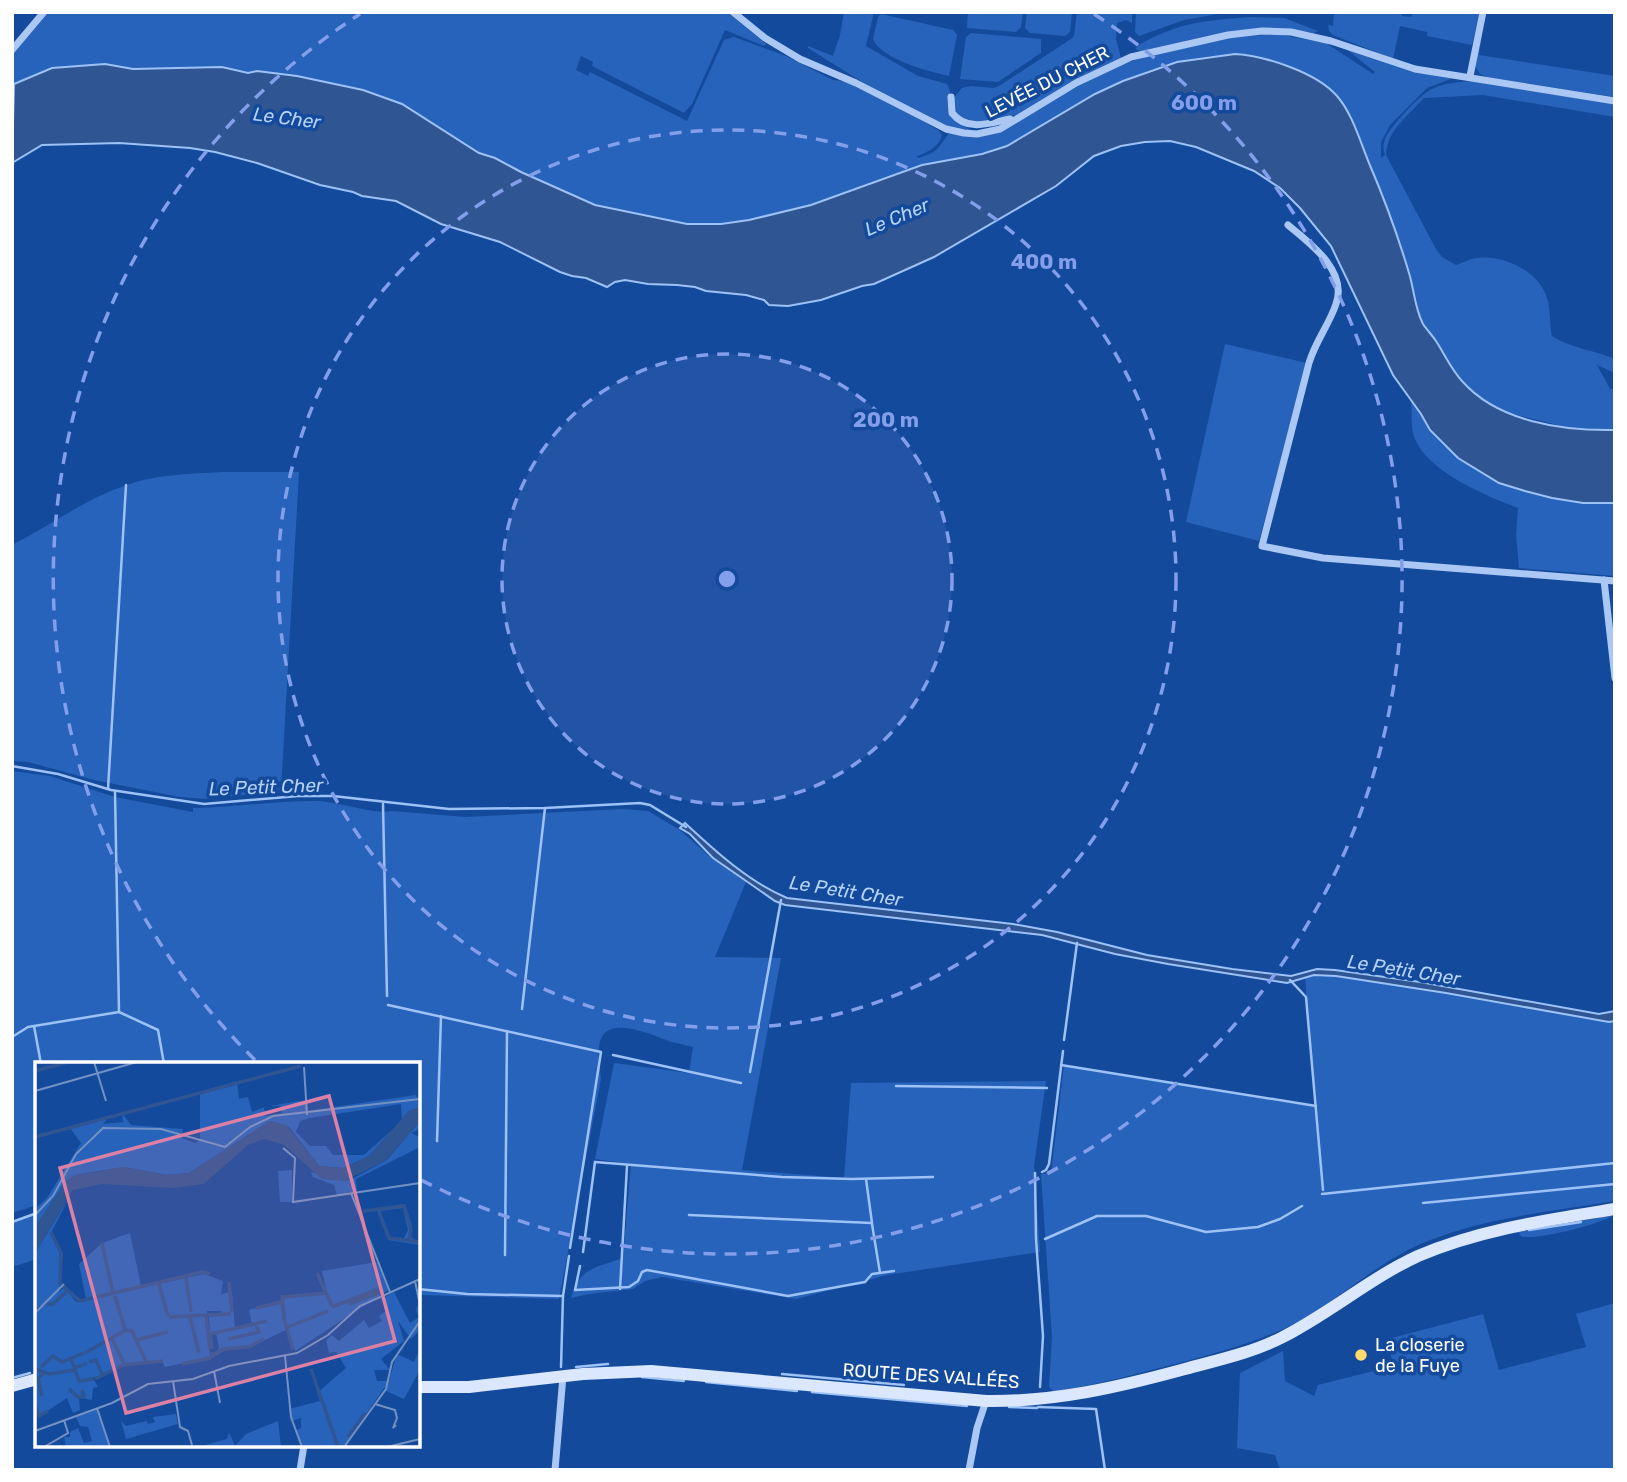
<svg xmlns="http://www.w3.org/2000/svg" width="1627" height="1482" font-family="Rubik,sans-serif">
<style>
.green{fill:#2763ba}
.water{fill:#2f5593;stroke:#9dc2f6;stroke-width:2}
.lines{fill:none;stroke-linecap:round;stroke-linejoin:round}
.stream{stroke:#9dc2f6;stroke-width:2.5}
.minor{stroke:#aac8f3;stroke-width:7}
.secondary{stroke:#dae7fd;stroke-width:12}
.ring{fill:none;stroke:#839eea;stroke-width:3.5;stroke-dasharray:12 9}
.poi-dot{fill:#ffdb6d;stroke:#144a9c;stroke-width:2.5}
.labels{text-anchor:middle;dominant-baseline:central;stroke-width:7;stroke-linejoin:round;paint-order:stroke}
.street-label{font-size:18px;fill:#fff;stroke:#144a9c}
.poi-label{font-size:18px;fill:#fff;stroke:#144a9c;text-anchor:start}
.water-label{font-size:19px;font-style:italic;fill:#b7d3fa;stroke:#144a9c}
.inset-river{fill:none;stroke:#2f5593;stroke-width:3.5}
.inset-road{fill:none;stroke:#7292c4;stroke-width:2}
.view{fill:#dd80a5;fill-opacity:0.15;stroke:#dd80a5;stroke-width:3.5}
.inset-edge{fill:none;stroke:#fff;stroke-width:3.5}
.centre{fill:#839eea;stroke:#144a9c;stroke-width:3.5}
.ring-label{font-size:21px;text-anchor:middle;font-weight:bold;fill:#839eea;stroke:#144a9c;stroke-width:7;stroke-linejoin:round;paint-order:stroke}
</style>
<rect width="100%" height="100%" fill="#144a9c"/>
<g class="green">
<path d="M47,12h680l39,32 -2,2 -39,-16 -33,74 -8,9 -92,-47 1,-4 -12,-6 -5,14 12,6 2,-4 97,49 37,-81 10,-3 52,19 47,24c28,1 80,36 105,50l4,5c-3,12 -14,17 -25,21l1,2c21,-6 20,-10 31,-25l32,3 139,-71 29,-9 71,-17 56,-5 50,9 47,31 2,-2 -30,-24 108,30 -26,10 -37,37 -9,17v16l4,-3c-2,-6 -2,-10 0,-16 4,-11 34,-43 45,-49 13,-7 29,-8 43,-9l142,22v14l-132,-22 -59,3c-16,18 -37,32 -38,57l50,94 6,8 14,8c7,-2 13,-6 20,-7 27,-4 63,13 71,40 4,12 2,25 5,38 16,11 44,15 63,23v14l-18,-8 13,24h5v41l-49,-3 -62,-15 -22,-13 -19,-16 -41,-60 -12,-49 -25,-70 -35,-86 -12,-21 -36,-24 -50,-18 -41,1 -34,6 -29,9 -53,23 -88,52 -25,8 -60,11 -111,40 -62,15 -28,4h-34l-92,-19 -74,-33 -26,-14 -16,-5 -77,-49 -39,-14 -66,-14 -40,-5 -9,2 -26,-6 -89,2 -28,-5 -53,4 -40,17v-31z"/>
<path d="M844,12h30l-8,34 52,30 29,8 3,7 -1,22 10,10 12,7c-35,3 -130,-62 -163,-82v-2l25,10 7,-21z"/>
<polygon points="968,12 1023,12 1021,27 1016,32 967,28"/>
<polygon points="1027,12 1072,12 1070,32 1065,36 1030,33 1025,28"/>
<polygon points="1077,12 1132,12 1132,23 1126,20 1117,23 1116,39 1121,58 1025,112 1016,115 970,123 955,113 953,99 962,88 971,86 994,88 999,86 1071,39 1074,36"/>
<polygon points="1136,12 1230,12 1184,20 1139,36 1135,32"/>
<polygon points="1334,12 1402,12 1402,16 1411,17 1413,12 1479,12 1472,45 1427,36 1427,32 1400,26 1393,59 1333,35 1329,31 1328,25 1333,26"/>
<polygon points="1485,12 1479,55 1615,76 1615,97 1487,77 1480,74 1475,66"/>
<path d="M881,14l72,16 4,5 -8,41c-19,-4 -68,-17 -76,-37l5,-22z"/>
<path d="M1249,17l35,1 34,13 -4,2c-60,-11 -115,4 -173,19l-5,-3 1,-3c42,-24 65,-25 112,-29z"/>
<polygon points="971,33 1041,39 1041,53 998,82 960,79 966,37"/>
<polygon points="1225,344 1307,363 1259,541 1186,522"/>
<path d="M1411,400l10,14 78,69 53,15 31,5h32v73l-96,-8 -3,-34 2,-26c-31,-12 -96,-38 -105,-75 -2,-10 -1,-22 -2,-33z"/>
<path d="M223,472h76l-18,319 -75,8 -26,-2 -86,-17 -66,-18 -16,-1v-216c38,-19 74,-47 115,-60 30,-11 64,-11 96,-13z"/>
<path d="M12,771l38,5 65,21 78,15v-4c41,-1 81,-7 122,-7 22,0 59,14 76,10l75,6 156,-8 26,2 32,19 30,27 36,25 -31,75 66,1 -39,212 102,8 7,-95 195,-2 -12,85 6,86 -153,23 -91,24 -134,-22 -17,4 -12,8 -44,5 -18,4c7,-30 27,-31 52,-40l8,-94 -36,-5 19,-96 75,10 4,-26c-6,-2 -14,-3 -21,-5 -15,-5 -57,-25 -69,-7 -8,12 -3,31 -2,44l-42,220 -141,-4v-231h-381v141l-25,8z"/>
<path d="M1314,975l22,1 110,17 163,29 6,-1v180c-61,10 -124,16 -182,38 -49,18 -86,54 -130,80 -38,21 -79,32 -120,43 -43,11 -85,22 -129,30l-5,-5 3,-50 -11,-163 10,-1 13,-108 252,41 -11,-128z"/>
<polygon points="37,1213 37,1259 12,1267 12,1222"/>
<path d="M1614,1215c-13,9 -69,23 -87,22 -6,0 -6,-1 -9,-5z"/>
<polygon points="1615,1303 1615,1470 1280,1470 1275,1455 1237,1448 1240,1373 1283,1351 1285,1381 1314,1396 1318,1385 1393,1366 1388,1339 1483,1314 1499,1370 1586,1347 1576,1314"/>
</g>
<g class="water">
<path d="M1235,54c30,2 81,18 102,42 15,17 23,45 32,67 15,35 29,73 40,110 5,16 6,36 14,51 4,6 9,11 13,17 9,14 15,28 26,40 36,41 101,50 153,49v73h-32l-31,-5 -27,-7 -26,-8 -41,-25 -28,-28 -9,-16 -28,-39 -62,-129 -31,-38 -20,-20 -26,-17 -58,-24 -26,-6 -25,1 -24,4 -27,10 -38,30 -122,71 -60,27 -12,2 -41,14 -33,6 -19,-1 -5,-5 -18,-5 -40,-4 -11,-4 -18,-2 -29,-1 -23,-4 -10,2 -8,5 -21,-9 -14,-2 -12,-4 -60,-30 -59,-18 -45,-23 -34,-5 -9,-4 -33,-7 -63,-22 -42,-11 -25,-4 -71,-5 -77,2 -30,18 2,-79 38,-16 53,-4 28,5 89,-2 26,6 9,-2 40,5 66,14 39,14 77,49 16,5 26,14 74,33 92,19h34l28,-4 62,-15 111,-40 60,-11 25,-8 88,-52 28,-13 54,-19z"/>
<path d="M685,823c30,28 64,59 102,75l226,26 44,8 90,23 85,14 59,7 26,-7 18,1 85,12 179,32 16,-3v10l-6,1 -163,-29 -110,-17 -22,-1 -27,8 -119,-19 -53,-10 -73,-19 -257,-30 -10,-4 -62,-43 -23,-24 -10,-6z"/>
</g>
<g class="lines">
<g class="stream">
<polyline points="12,766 58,774 111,790 204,804 298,796 333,796 449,809 545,808 640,803 650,805 686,827"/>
<polyline points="108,789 126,485"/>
<polyline points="115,792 119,1012 158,1030 164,1064"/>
<polyline points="383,804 387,996"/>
<polyline points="1290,980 1306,997 1323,1190"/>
<polyline points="388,1005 601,1052 570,1248"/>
<polyline points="522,1009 545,808"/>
<polyline points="34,1026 41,1064"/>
<polyline points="12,1037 28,1027 119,1012"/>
<polyline points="1064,1040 1077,943"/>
<polyline points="613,1055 741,1083"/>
<polyline points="1061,1065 1316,1106"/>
<polyline points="750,1072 781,900"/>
<polyline points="896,1086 1047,1088"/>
<polyline points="437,1141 441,1016"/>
<polyline points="595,1162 782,1177 852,1179 933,1177"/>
<polyline points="1042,1172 1046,1170 1049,1164 1063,1051"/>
<polyline points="1035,1173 1036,1239 1043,1336 1040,1387"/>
<polyline points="1322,1194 1615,1163"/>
<polyline points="1423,1203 1615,1184"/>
<polyline points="689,1215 872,1223 866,1179"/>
<polyline points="12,1222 37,1213"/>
<polyline points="872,1224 880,1273"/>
<polyline points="1529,1230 1581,1222"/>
<polyline points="1045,1239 1097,1216 1146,1216 1206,1232 1258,1227 1280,1219 1302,1206"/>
<polyline points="583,1252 595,1162"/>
<polyline points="505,1255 507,1031"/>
<polyline points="580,1266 575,1290 629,1287 638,1281 642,1272 647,1270 788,1296 865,1282 872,1274 894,1271"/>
<polyline points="418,1289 467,1294 563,1296"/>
<polyline points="620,1289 627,1166"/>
<polyline points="561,1367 563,1296 569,1256"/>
<polyline points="576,1367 608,1364"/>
<polyline points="782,1374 904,1385"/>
<polyline points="642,1377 684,1381"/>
<polyline points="12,1378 30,1373"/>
<polyline points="706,1382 797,1391"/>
<polyline points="812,1392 967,1406"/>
<polyline points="1009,1407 1037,1408"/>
<polyline points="1038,1407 1096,1409 1105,1470"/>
</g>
<g class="minor">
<polyline points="733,12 765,38 800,59 856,83 946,129 964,133 977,134 1000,129 1076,83 1131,57 1228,35 1262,31 1291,32 1331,41 1415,69 1615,101"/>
<polyline points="12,50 44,12"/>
<polyline points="1470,76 1483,12"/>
<path d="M951,97l1,16c15,19 38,10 58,6"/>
<path d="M1288,225c22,18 60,46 48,79 -7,21 -20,36 -27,59l-47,183 61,12 292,23"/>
<polyline points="1604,580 1615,678"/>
<polyline points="300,1470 304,1445"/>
<polyline points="555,1470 563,1376"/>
<polyline points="969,1470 977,1428 986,1401"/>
</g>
<g class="secondary">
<polyline points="12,1386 37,1379"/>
<path d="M418,1387h51l114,-13 68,-3 335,30c69,1 133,-14 199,-32 33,-9 66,-16 96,-31 48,-24 89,-60 137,-82 63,-27 130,-36 197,-47"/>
</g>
</g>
<circle cx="727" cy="579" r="225" fill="#839eea" fill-opacity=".12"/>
<g class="ring">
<circle cx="727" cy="579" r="225"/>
<circle cx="727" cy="579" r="449"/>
<path d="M255 1060A674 674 0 0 1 360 14M1094 14A674 674 0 0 1 421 1180"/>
</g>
<circle class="poi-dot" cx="1361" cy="1355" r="7"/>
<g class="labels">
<g class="street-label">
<text transform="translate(1047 82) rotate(-27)">LEVÉE DU CHER</text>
<text transform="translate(931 1376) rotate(4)">ROUTE DES VALLÉES</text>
</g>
<g class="poi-label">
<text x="1375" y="1345">La closerie<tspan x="1375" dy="21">de la Fuye</tspan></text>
</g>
<g class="water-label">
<text transform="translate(287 118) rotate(7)">Le Cher</text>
<text transform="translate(897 217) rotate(-23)">Le Cher</text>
<text transform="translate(266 787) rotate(-2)">Le Petit Cher</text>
<text transform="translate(846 891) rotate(9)">Le Petit Cher</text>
<text transform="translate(1404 970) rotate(9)">Le Petit Cher</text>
</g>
</g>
<g transform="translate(35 1062)">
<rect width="385" height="385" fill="#144a9c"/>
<path d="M202,19l2,18 9,-2 4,15 12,-5 1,9 17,-3 -2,-7h-9l27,-5 7,1 2,9 109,-16 4,12 -11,4 -40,45 -26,12 -24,-2 -30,-39 -19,-6 -81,52 -22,2 -43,-8 -44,7 -14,7 -31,46v-18l12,-11 34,-55 -11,-15 39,-11 -6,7 20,-2 -1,-9 9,12 52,4 -1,9 13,5 5,-3v-9h-11l11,-2v-37zM366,42l1,17 -38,34h-31l-7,-9h-16l-14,-14 4,-11 10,-3zM385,59v8l-9,4 9,4v10l-64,32 1,12 -20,4 -3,-10 -21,-8 -2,-5 33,9 8,-2 35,-19zM257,108v32h-12l-2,-31zM35,134l-18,35 11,24 -4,37 5,-5 12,15 128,-28 19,7 -2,13 11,-2 3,37 17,-4 -3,-15 32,-10 2,15 3,6 -3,-24 44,-4 -5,-22 55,-9 11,28 -93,61 -7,-22 -39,19 -23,2 -14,8 7,-10 -3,-15h-6l-1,-16 12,-2v-4h-14l3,47 -45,9 -3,-6 -38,2 -18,12 -26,5 -4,-11 2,12 16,-1 4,7 -5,1 -1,12 -13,-2 1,12 -7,3 -6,-15 -27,18 -5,-3v-100l13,-11 -13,7v-56zM370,142l7,21 -2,11 10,9 -32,-5 -11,-30 -15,1zM368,146l5,22 -4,8 -15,-1 -9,-26zM95,171l11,53 -55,13 -7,-35 23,-21zM359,230l16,31 9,-6 -3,-7 4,-12v32l-9,9 -13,-18 6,20 -23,18 9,11h-16l3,11h12l-46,66h-41l-7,-16 6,-3v-10l-10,3 -2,-12 31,-8 -3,-8 29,-25 -10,-16 -7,1 -3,-13 6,-5 7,6 25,-21 5,8 13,-7 -3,-5 7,-5 -5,-12zM385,287v21l-16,29 -18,-8 11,-37 17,8zM62,346l12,37 -43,2 -2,-10h6v-5l8,-4 6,15 8,-2 -4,-14 -8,-1 -4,-9zM141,352l2,10 -52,15 -5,-18 5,5 21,-5 1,3 7,-2 -2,-5zM243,359l3,26h-83l29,-8 2,-7 6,14 11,-12z" fill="#2763ba" fill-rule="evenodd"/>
<path d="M385,45v14l-33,39 -43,21 -22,-2 -38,-34 -20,-6 -16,6 -44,39 -31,4 -71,-4 -29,6 -38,63v-26l31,-46 9,-6 49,-8 43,8 22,-2 81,-52 16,4 33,41 24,2 26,-12 40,-45z" fill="#2f5593"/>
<path class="inset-river" d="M0,9l33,-9M0,75l266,-71M328,149l41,-5 7,23 -2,11M344,150l10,26 31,4M16,170l10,21 -1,32M67,181l11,50M282,211l15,33M151,216l5,34M194,220l3,30M124,222l9,32M28,224l17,15 122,-29 8,2M247,233l2,21M80,234l10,34 7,1 15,33M248,235l44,-4M12,242h6l14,-13M314,242l34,-13M297,245l49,-19 -7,-22M221,246l26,-6M173,253l23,-1M248,254l10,34M134,255l37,-2 4,34M155,255l9,36M253,265l40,-16M76,275l13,26M193,277l31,-7 -3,-6M101,278l32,-8M177,287l-2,-15 57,-13M177,290v4l11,-7 26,-2 15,-8M50,291l39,-22M36,297l4,9 12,-5M54,300l7,-2 6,14M147,302l29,-6M6,305l12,-11 9,6 22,-9M0,307l14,5 26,-4 4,11 15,-2M276,307l27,78M60,317l28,-14 40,-4M34,327l9,8h6l-2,-7M7,334l-4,-18 6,-5M0,342l4,12 9,-5M313,375l17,-24"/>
<path class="inset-road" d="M59,0l12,39M269,5l3,48M0,29l102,-29M248,86l12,10 -2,44 127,-19M316,131l39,99M0,153l18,-19 23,-42 27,-26 58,1 64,18 25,-20 23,-11 147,-17M380,219l5,24M0,251l29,-29M250,294l6,61 11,30M179,309l6,32M138,319l7,46 8,4 4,14M340,342l20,6 2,8 -4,10 3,-3M62,346l13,39M0,369l77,-28 36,-19 45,-5 36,-13 68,-13 31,-18 32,-29 60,-27M9,385l24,-14 -4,-13M309,385l42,-58 6,-27 28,-41M352,385l33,-8"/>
<path class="view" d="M294,34l66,245 -269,72 -66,-245z"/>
<rect width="385" height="385" class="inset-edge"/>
</g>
<circle cx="727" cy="579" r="10" class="centre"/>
<g class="ring-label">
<text x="1204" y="110">600 m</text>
<text x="1044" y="269">400 m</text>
<text x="886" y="427">200 m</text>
</g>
<rect width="1627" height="1482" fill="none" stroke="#ffffff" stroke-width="28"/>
</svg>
